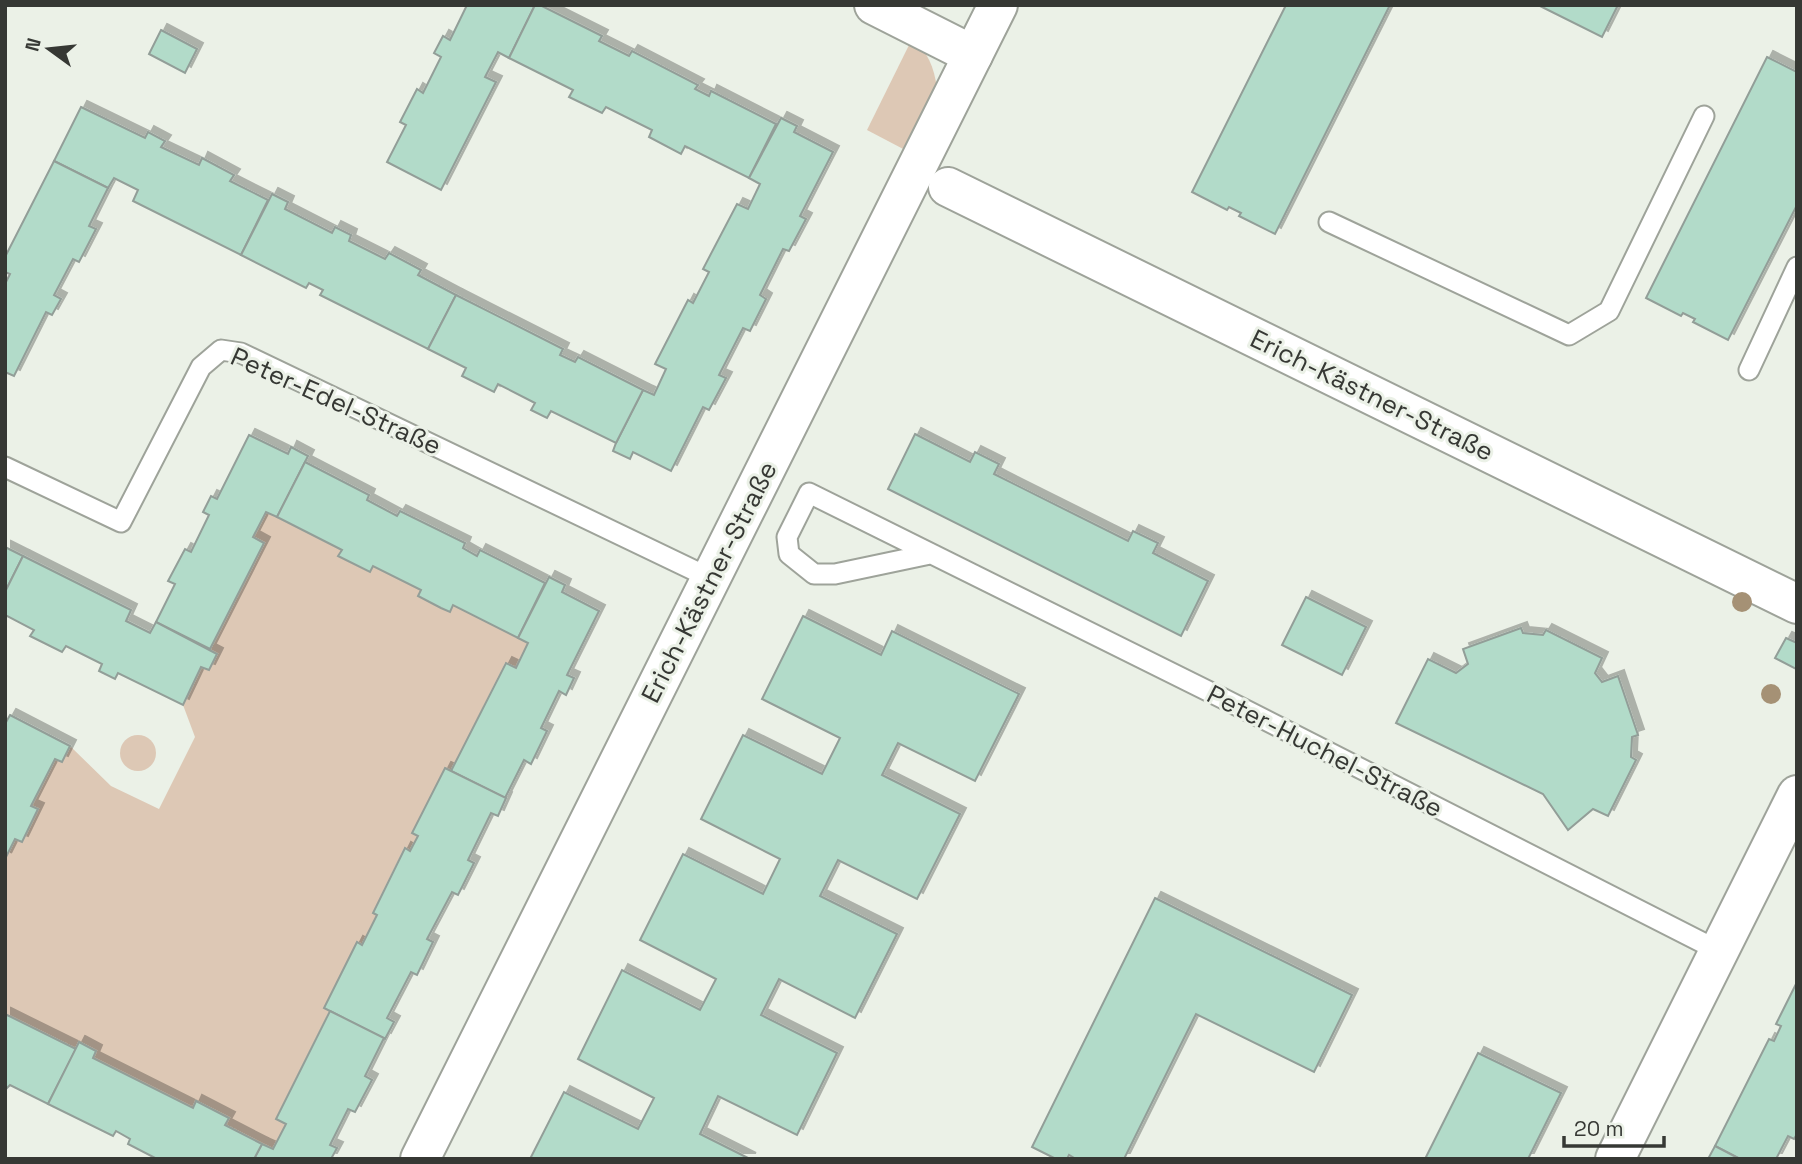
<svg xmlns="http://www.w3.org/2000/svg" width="1802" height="1164" font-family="'Space Grotesk',sans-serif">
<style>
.green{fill:#ddc8b5}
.building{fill:#b2dbc9;stroke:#929e98;stroke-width:2;filter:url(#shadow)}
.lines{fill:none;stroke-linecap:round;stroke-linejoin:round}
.service-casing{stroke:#9ea39a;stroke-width:23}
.minor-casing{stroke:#9ea39a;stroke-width:42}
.service{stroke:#fff;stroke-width:19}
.minor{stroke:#fff;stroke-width:38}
.tree{fill:#a59175}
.labels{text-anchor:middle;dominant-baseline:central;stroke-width:6;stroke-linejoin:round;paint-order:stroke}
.street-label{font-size:26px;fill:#363834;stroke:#ebf1e7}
</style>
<defs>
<filter id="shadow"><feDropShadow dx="6" dy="-6" stdDeviation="0" flood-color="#0004"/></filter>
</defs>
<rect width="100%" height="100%" fill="#ebf1e7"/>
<g class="green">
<path d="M912,39c16,12 22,29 25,49l-30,63 -40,-21z"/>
<polygon points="266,512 342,550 339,557 369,572 373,566 421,590 418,596 450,612 453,605 528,643 516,668 505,663 451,771 445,768 412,833 418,836 410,851 404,848 373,912 377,915 276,1118 286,1124 273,1149 225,1125 196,1102 193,1108 5,1014 5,859 15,839 22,842 38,809 31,806 55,759 62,762 70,746 111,786 159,809 195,737 183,705 201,667 209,670 217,654 210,649 264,543 253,537"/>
<circle cx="138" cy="753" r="18"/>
</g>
<g class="building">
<polygon points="467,5 535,5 509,58 498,52 485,77 496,82 441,190 387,162 406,125 400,122 417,89 423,93 441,57 434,53 443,36 450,40"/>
<polygon points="535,5 540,5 602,36 599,41 629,56 632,51 698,85 695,89 709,96 711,91 776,124 749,178 685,146 681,154 649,137 652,130 606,107 602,113 569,97 573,90 509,58"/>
<polygon points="1286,5 1390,5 1275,234 1239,216 1241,213 1229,207 1227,210 1192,192"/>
<polygon points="1538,5 1618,5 1602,37"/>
<polygon points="161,30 197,49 185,73 149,54"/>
<polygon points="1767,57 1797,72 1797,205 1728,340 1693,322 1695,319 1683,313 1681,316 1646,298"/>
<polygon points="81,107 145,138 148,132 165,141 161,147 199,165 202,158 234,175 230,181 268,200 241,255 133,201 138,190 114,178 108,188 54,161"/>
<polygon points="781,118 797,126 794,132 833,152 800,216 806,219 789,251 783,249 760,295 766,299 750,331 743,328 719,375 726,378 709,410 703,407 671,471 633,452 630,459 613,451 616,443 643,390 654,395 666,369 655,364 688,300 693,303 709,272 703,269 737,204 748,209 760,184 749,178"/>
<polygon points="54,161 108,188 89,226 96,229 79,262 73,259 54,295 61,299 52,315 46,312 14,376 5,372 5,284 10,274 5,272 5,257"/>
<polygon points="272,194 288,202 285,209 332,233 335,227 351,235 349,241 385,259 389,253 421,270 418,275 456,295 428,349 320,295 323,290 309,283 306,288 241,255"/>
<polygon points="456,295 563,349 560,355 575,362 578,357 643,390 616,443 551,411 547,418 531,410 535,403 498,384 494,392 462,376 466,368 428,349"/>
<polygon points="915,434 970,462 975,452 999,464 994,474 1128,541 1133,531 1158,543 1153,553 1208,581 1181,636 888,489"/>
<polygon points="249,435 288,454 291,447 308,456 277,517 266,512 253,537 264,543 210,649 156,622 175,584 168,581 185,549 191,552 209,515 203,512 211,496 217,499"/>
<polygon points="305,462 369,495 367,500 397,516 400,511 465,543 463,548 477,556 480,550 545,583 518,638 453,605 450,612 441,608 418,596 421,590 373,566 370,572 338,556 342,550 277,517"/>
<polygon points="5,547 23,556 5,592"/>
<polygon points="23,556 131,610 126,621 150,633 156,622 217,654 209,670 201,667 183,705 118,673 115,679 99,671 102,664 66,646 62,652 30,636 34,630 5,615 5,592"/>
<polygon points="549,577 565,585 562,592 599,611 567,675 574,678 566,695 559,691 541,728 547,731 531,764 524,760 505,798 451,771 506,663 516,668 528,643 518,638"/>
<polygon points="1306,597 1366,627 1342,675 1282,645"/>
<polygon points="803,616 881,655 892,631 1019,694 975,781 898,743 882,775 960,814 917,899 838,860 820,896 897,934 855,1018 779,979 761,1015 837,1053 797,1135 718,1096 700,1134 750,1159 530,1159 564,1092 638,1129 654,1098 578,1059 622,970 700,1010 716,979 640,940 683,854 763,894 780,859 701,819 743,735 822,774 840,738 762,699"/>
<polygon points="1521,628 1523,633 1543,635 1546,630 1602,658 1595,673 1602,682 1618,676 1638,735 1632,737 1631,757 1636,760 1608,816 1593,809 1568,830 1543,794 1396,723 1428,659 1456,673 1468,664 1463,649"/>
<polygon points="1786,638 1797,643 1796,669 1775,658"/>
<polygon points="10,715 70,746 62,762 55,759 31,806 38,809 22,842 15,839 5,859 5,724"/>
<polygon points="445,768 506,798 498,816 491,813 468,860 474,863 458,895 452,892 427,939 433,942 417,975 411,972 387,1018 394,1022 385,1039 324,1008 357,942 362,945 377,915 373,913 405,848 410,851 418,836 412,833"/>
<polygon points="1155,898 1352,995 1314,1072 1196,1014 1124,1159 1076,1159 1069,1155 1067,1159 1056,1159 1032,1147"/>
<polygon points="1797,982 1797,1134 1794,1139 1788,1136 1776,1159 1740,1159 1715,1146 1769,1039 1774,1041 1781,1026 1776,1024"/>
<polygon points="330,1011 384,1038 365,1076 372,1080 355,1112 348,1109 330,1145 337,1148 331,1159 254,1159 262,1144 273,1149 286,1124 276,1119"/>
<polygon points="5,1014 76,1049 48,1104 10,1085 5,1090"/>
<polygon points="79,1042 96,1051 93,1058 193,1108 196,1101 229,1118 225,1125 262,1144 254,1159 157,1159 128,1144 130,1139 116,1131 113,1136 48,1104"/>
<polygon points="1478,1053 1561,1093 1528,1159 1425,1159"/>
<polygon points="1715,1146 1740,1159 1708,1159"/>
</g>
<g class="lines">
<g class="service-casing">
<g id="service">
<polyline points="1329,222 1569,335 1609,311 1704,116"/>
<polyline points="1749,370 1797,267"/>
<polyline points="5,467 121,522 201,367 221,350 241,353 710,578"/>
<polyline points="930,554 835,574 814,574 789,554 787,537 809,493 1222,698 1719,951"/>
</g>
</g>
<g class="minor-casing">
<g id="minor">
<polyline points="874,5 973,55"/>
<polyline points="948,187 1797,604"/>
<polyline points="420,1159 998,5"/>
<polyline points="1615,1159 1797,795"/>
</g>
</g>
<use href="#service" class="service"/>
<use href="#minor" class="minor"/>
</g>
<g class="tree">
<circle cx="1742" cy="602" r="10"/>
<circle cx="1771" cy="694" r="10"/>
</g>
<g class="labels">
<g class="street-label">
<text transform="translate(1372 395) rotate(26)">Erich-Kästner-Straße</text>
<text transform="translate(336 401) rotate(24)">Peter-Edel-Straße</text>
<text transform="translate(709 582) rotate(-63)">Erich-Kästner-Straße</text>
<text transform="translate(1325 751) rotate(27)">Peter-Huchel-Straße</text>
</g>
</g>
<rect width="1802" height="1164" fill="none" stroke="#363834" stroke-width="14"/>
<g transform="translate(49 49) rotate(285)" stroke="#ebf1e7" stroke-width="5" paint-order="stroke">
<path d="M0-5L12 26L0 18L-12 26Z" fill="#363834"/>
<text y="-10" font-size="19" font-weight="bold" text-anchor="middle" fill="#363834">N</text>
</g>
<path d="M1564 1136v10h100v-10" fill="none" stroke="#363834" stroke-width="3.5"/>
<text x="1574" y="1136" font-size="21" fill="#363834" stroke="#ebf1e7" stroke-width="5" paint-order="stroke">20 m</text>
</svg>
